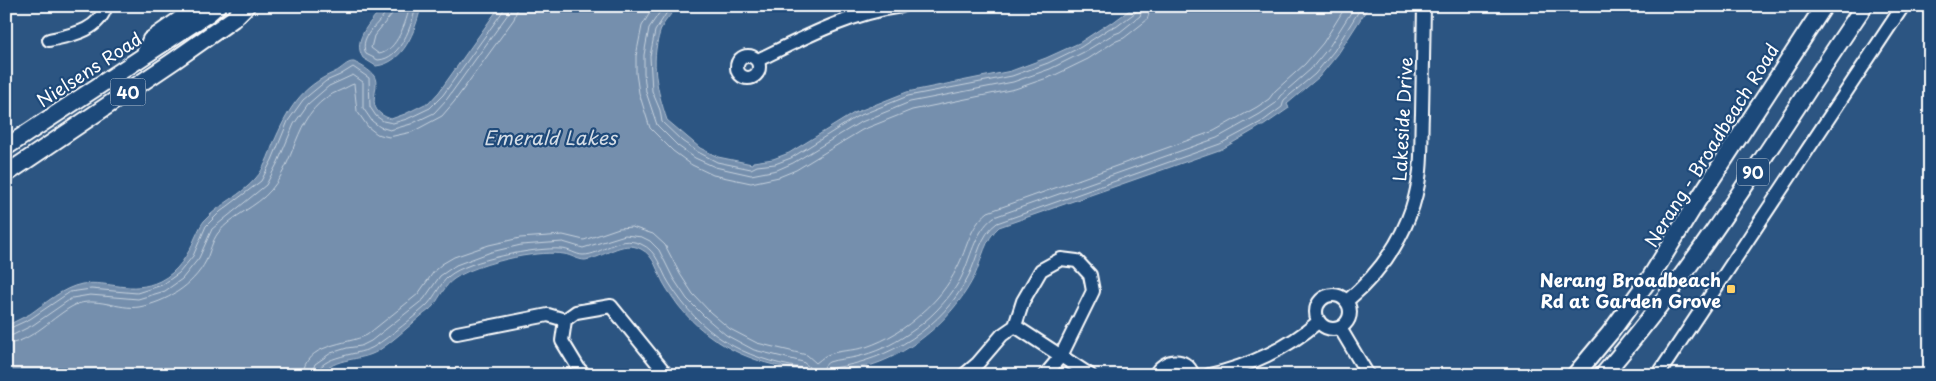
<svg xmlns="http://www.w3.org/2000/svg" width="1936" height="381" font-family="'Playpen Sans',sans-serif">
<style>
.water{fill:#748fad;stroke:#acbcce}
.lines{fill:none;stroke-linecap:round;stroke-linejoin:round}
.shore{stroke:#c7d2de;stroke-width:1}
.minor-casing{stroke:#fff;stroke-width:16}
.major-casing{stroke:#fff;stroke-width:20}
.minor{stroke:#1f4a7a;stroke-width:12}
.major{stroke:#1f4a7a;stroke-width:16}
.poi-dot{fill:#ffd166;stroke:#1f4a7a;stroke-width:2}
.labels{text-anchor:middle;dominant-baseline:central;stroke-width:4.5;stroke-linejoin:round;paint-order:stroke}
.shield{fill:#1f4a7a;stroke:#bcc9d7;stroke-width:1}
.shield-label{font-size:16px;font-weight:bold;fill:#fff}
.street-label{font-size:18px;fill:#fff;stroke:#1f4a7a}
.poi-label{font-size:18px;font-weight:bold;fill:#fff;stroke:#1f4a7a;text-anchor:end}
.water-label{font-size:19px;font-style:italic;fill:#d5dde6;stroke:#1f4a7a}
</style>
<rect width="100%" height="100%" fill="#2c5582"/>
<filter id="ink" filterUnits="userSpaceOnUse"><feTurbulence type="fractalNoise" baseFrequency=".02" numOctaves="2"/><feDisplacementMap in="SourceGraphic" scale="10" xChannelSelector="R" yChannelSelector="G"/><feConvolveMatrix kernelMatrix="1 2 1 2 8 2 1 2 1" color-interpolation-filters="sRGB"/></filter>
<g filter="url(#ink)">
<g class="water">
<path d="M384,6l37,1c-6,24 -17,56 -45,59l-13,-8c-12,-19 10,-39 21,-52z"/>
<path d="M500,6h177c-5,8 -15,17 -17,26 -10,31 -3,58 7,88l33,28 18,9 34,7 1,-2 20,-3 16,-6 65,-40 53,-21 104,-21 35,-13 33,-15 32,-21 1,1 23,-17h234l-31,48 -19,23 -32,27 2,4 -26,18h-2l-39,23 -223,78c-14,12 -17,32 -24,48 -20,41 -60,76 -103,90 -70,16 -149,-2 -194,-60 -5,-7 -10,-14 -14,-21 -7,-12 -9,-28 -23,-35 -19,-10 -37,9 -56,11 -7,0 -14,-5 -21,-6 -12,-2 -29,0 -42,2 -18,3 -53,12 -68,23 -9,6 -14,18 -20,26 -3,4 -9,8 -13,11 -14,12 -28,25 -43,35 -18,11 -43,5 -57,24h-315v-49c8,-4 16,-8 24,-12 16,-11 32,-26 52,-30 27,-4 49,11 78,-3 18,-9 28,-26 35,-43 3,-6 5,-12 9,-17 15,-17 38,-26 52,-43 8,-9 13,-23 17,-34 15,-34 27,-57 62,-72 7,-3 12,-11 19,-10 6,3 16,8 20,14 8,13 -13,33 17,43l14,-5 20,-10h3l11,-12z"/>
</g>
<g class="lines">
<g class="shore">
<path d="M388,6c-3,17 -31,27 -22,48l12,6c23,-1 34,-35 38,-54"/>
<path d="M394,6l-2,8 -18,22 -3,12 8,6c18,-3 27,-32 31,-48"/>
<polyline points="654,6 642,26 636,56 636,73 639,93 650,128 673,151 692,165 713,175 751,183 779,177 796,170 862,130 912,110 1015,89 1053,76 1088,59 1114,42 1124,38 1147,20 1151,6"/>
<polyline points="664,6 649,28 644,55 644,73 646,92 657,125 678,146 695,158 715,167 751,175 777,170 793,163 859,123 910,102 1013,82 1050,69 1084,52 1112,35 1120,32 1140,16 1144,6"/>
<polyline points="671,6 655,31 650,56 652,91 660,110 662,122 682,141 698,152 717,162 751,169 757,166 775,164 791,158 856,117 908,96 1012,76 1048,63 1081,47 1110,28 1116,27 1136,12 1138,6"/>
<polyline points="6,330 30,319 70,292 91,289 137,293 162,285 179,273 193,256 206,226 220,212 261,181 272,160 288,121 303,100 326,81 340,75 353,67 369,78 370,107 376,116 383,121 393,123 407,119 430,108 443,95 503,11 504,6"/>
<polyline points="6,337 13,335 33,325 72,298 90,295 138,299 165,291 182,279 199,258 212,229 266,185 278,162 294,124 308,104 329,86 353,75 363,82 363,108 372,121 380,127 390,130 411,124 434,113 447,99 508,14 510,6"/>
<path d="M6,344c25,-1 48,-29 69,-39 20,-9 44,5 64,2 27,-5 54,-21 67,-46 4,-9 6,-20 12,-28 14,-18 39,-26 53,-43 28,-33 23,-82 70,-100 5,-2 9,-5 13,-6l3,27 11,16 9,7 12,3 23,-5 30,-16 12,-14 60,-83 4,-13"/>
<path d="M303,375c1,-32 44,-30 64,-40l51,-41 17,-24 7,-6 12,-7 35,-12 31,-7 43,-3 21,5 35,-12 13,-1 21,7 12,11 15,29 13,20 17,18 20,17 27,14 50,12 9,8c3,-2 6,-5 9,-7 11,-6 29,-5 41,-9 21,-7 40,-19 56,-34 14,-12 27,-28 35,-45 11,-21 12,-41 31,-56l226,-81 43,-24 12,-8 6,-8 30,-27 18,-21 23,-37"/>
<polyline points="311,375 315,364 331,353 347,348 361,346 371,341 424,299 440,276 456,265 491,252 521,245 563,242 583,248 625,235 642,237 650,241 659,250 673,278 687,299 705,317 726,335 754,350 803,362 809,367 811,375"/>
<path d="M317,375c2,-21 44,-19 58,-29 14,-9 42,-31 53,-42 8,-9 12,-20 21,-28 19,-16 87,-29 112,-27 8,0 15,6 22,6 20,0 34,-21 58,-11 17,7 19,25 28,39 32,52 73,75 132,85l3,3 1,4"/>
<path d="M822,375c1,-6 2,-10 7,-13 8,-3 19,-3 27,-5 18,-4 36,-12 52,-23 20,-13 40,-33 52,-54 11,-21 14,-48 34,-63l223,-79 43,-24 16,-11 4,-7 31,-27 18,-22 26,-41"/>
<path d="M829,375v-5l4,-2c56,-8 110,-40 136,-93 9,-18 11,-40 28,-52l223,-79 43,-23 19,-14 2,-7 31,-26 19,-23 28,-45"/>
</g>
<g class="minor-casing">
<g id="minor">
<path d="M49,40c22,-5 49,-8 57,-34"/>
<circle cx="748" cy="67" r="11"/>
<polyline points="141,58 149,39 196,6"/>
<path d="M758,60c47,-23 92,-47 144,-54"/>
<circle cx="1333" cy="312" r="17"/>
<path d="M1347,301c40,-34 67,-77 73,-130 2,-19 1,-38 2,-57 1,-36 1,-72 2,-108"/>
<polyline points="1015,326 1090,375"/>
<polyline points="1340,328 1368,375"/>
<polyline points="457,333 548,315 565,320"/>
<polyline points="585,375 579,369 562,341 565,320 576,312 611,306 667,375"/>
<polyline points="964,375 978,363 1002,335 1015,326 1023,301 1041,270 1061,259 1077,261 1090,275 1093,291 1061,356 1045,375"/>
<path d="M1155,375c8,-16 31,-20 38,0"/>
<path d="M1209,375c39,-8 79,-27 109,-53"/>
<polyline points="1658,375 1903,6"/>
</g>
</g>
<g class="major-casing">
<g id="major">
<polyline points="6,147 209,13 217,6"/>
<polyline points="6,174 175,60 233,19 246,6"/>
<polyline points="1575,375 1610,333 1650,278 1696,203 1824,6"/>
<path d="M1603,375c99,-114 176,-244 261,-369"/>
</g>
</g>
<use href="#minor" class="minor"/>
<use href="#major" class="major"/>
</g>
</g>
<rect class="poi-dot" x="1726" y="284" width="10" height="10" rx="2.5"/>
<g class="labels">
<g class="shield">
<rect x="110.5" y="78.5" width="35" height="27" rx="4"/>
<rect x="1737" y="158.5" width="32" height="27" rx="4"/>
</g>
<g class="shield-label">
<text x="128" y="92">40</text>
<text x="1753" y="172">90</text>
</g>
<g class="street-label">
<text transform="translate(89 69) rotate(-33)">Nielsens Road</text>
<text transform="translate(1402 119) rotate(-87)">Lakeside Drive</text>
<text transform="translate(1711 145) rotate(-58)">Nerang - Broadbeach Road</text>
</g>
<g class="poi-label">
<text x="1721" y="279">Nerang Broadbeach<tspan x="1721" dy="21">Rd at Garden Grove</tspan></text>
</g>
<g class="water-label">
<text x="550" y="137">Emerald Lakes</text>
</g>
</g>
<rect width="1936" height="381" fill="none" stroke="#1f4a7a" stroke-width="25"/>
<rect x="12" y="12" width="1911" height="356" fill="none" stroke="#fff" stroke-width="2" filter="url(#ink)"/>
</svg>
